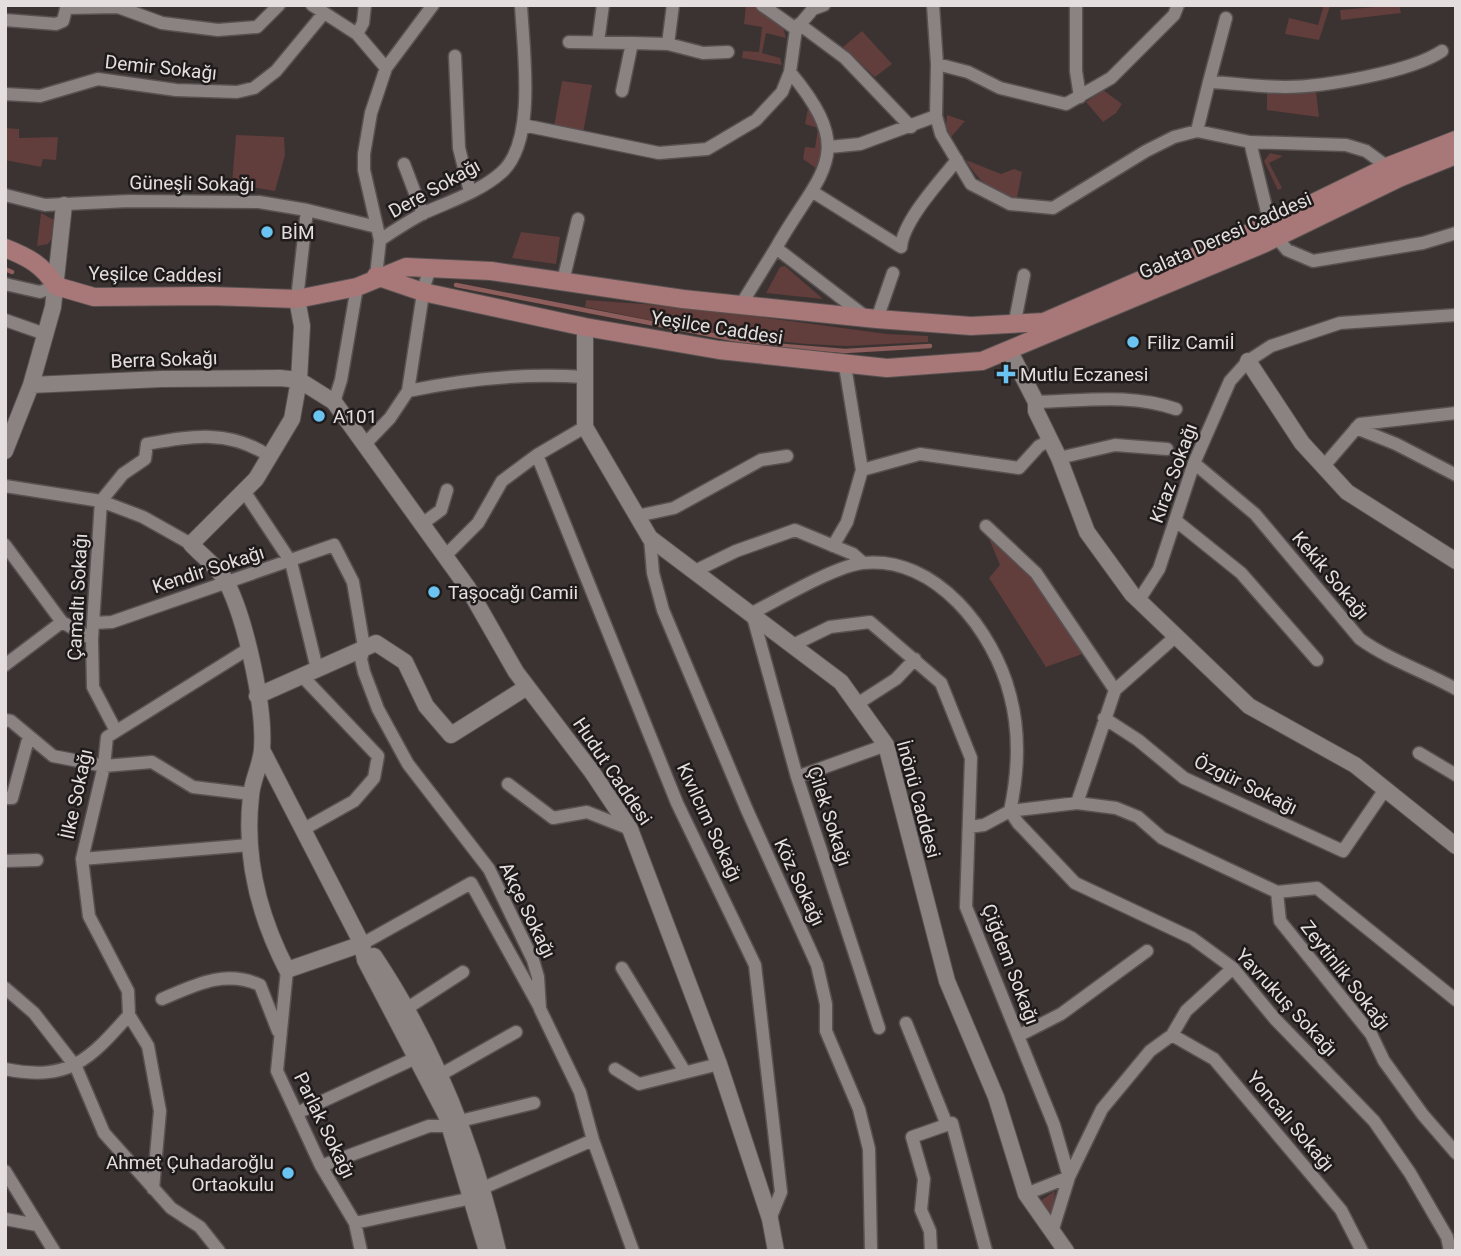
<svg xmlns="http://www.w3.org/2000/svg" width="1461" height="1256" font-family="Roboto,sans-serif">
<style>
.green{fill:#613d3b}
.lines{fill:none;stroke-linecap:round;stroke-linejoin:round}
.stream{stroke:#8d5e5b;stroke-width:4.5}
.minor-casing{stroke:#585151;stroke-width:15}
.tertiary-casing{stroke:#585151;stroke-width:18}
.secondary-casing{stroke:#585151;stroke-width:20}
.minor{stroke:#8b8282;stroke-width:12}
.tertiary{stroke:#8b8282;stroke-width:16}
.secondary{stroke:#a77877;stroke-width:18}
.poi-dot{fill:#6bc3f2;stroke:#1f1b1b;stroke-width:2.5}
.labels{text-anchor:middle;stroke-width:5;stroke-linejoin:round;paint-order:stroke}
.street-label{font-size:19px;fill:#e4dfde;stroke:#1f1b1b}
.poi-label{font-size:19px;fill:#e4dfde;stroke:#1f1b1b;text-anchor:start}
</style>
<rect width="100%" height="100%" fill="#3a3332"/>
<!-- green -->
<path class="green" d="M 746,5 L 756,5 L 782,23 L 786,38 L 766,33 L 762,53 L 780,58 L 782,65 L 742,58 L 743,51 L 759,52 L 762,27 L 744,24 Z
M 1324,5 L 1330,6 L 1319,40 L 1285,34 L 1289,18 L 1318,25 Z
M 1399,5 L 1401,13 L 1341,20 L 1340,10 Z
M 862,31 L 892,64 L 875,77 L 843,47 Z
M 562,81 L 592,85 L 583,133 L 554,127 Z
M 1103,90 L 1122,104 L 1116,113 L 1103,122 L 1086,102 Z
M 1316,92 L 1319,117 L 1267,110 L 1267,93 Z
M 809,103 L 826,147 L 820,171 L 803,159 L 805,147 L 815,148 L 818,128 L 805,124 Z
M 947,115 L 965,121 L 951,137 L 946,127 Z
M 5,128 L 19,129 L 19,138 L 58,137 L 56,160 L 43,159 L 41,167 L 5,160 Z
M 236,135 L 284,137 L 285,155 L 275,191 L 232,184 Z
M 1270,153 L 1283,156 L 1269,163 L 1282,188 L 1278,190 L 1264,161 Z
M 966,160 L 1001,174 L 1014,169 L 1022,172 L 1017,198 C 995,197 976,178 966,160 Z
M 41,213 L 54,220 L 56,233 L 48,244 L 37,246 Z
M 521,232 L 560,237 L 556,264 L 512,258 Z
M 785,266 L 823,299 L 766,293 L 780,267 Z
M 586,300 L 686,307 L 887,334 L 928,336 L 928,342 L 847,346 L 806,344 L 722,335 L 585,307 Z
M 992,535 L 1034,577 L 1085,653 L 1046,667 L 989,578 L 1000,565 L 988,536 Z
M 1055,1191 L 1053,1211 L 1048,1215 L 1039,1202 Z"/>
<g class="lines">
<!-- stream -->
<path class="stream" d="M 5,269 L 12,272
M 456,285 L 758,344 L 845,351 L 930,346"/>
<!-- minor casing -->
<g class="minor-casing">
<path id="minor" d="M 312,5 L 357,34 L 386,68 L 433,5
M 762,5 L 796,29
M 933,5 L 937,64 L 936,116 L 941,134 L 971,184 L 1010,204 L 1053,208 L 1146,151 L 1174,137 L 1197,131 L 1250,142 L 1346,145 L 1366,151 L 1392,170
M 1076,5 L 1076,71 L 1080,97
M 67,8 L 118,7 L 162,23 L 218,30 L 257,27 L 279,5
M 5,20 L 56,24 L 63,21 L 67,5
M 799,24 L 845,58 L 911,127
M 357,34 L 363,23 L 365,5
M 569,42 L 632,43
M 598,42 L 603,5
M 668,44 L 703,53 L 728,52
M 455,56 L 459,148 L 470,192
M 937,64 L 968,72 L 1000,88 L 1066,104 L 1111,78 L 1174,15 L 1178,5
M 1209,82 L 1226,18
M 622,91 L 632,43 L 668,44 L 673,5
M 5,94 L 40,96 L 98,79 L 176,90 L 237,92 L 254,88 L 276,71 L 324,13
M 523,125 L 659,153 L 707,149 L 756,120 L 782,92 L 790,72 L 796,29 L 813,9 L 824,5
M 1197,131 L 1209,82 C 1234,83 1260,87 1285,87 C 1323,87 1411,72 1442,51
M 1250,142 L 1270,224 L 1277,238 L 1287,250 L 1313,261 L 1423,243 L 1456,233
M 829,147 L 860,144 L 936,116
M 404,164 L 423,214
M 813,192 L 901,247 C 903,221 940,181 957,160
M 5,195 L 45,205 L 129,201 L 259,202 L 307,210 L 377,227
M 380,240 C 395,230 410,220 426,212 C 451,201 481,191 502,172 C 537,140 523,49 521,5
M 776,248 C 819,171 860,156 790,72
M 376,276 L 380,240 L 364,170 L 364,154 L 371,113 L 386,68
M 563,281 L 578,219
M 5,284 L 40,292 L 56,286
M 297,299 L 307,210
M 742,303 L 776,248 L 866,317
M 877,319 L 893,273
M 5,320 L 45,334
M 1014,326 L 1024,275
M 408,391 C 466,379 525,373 584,377
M 334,402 L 341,380 L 357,287
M 1036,402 C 1084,401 1130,393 1176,409
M 1356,428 L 1396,444 L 1456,475
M 364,445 L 390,418 L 408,391 L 424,287 L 430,268
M 537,455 L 677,803 L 755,965 L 781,1192 L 770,1219
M 1059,458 L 1115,445 L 1167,449
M 1194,463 L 1255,514 L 1360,639 C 1389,660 1424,671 1456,689
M 1323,467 L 1360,424 L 1456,413
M 862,470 L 920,454 L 1019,468 L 1039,446 L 1051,440
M 5,486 L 101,501 L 143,517 L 191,544
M 244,491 L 291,562 L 317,669
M 101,501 L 92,639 L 93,687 L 116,731
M 101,501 L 123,474 L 145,459 L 147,444 C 192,436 229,429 269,456
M 637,516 L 674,508 L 761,460 L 787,456
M 1175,520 L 1241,573 L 1317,660
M 422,524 L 441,510 L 447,490
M 986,526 L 1036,573 L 1115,690
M 650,538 L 653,573 L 663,610 L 747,810 L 817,965 L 826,1004 L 826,1031 L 859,1109 L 869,1149 L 871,1251
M 5,545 L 62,622 L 92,639
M 833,546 L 847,522 L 862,470 L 845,366
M 445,556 L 478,523 L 502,481 L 537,455 L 585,427
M 695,571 L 736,551 L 795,530 L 853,554 L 862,562
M 1139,600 L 1159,569 L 1194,463 L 1230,381 L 1248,361 L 1271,346 L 1340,323 L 1456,315
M 93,623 L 112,622 L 334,545 L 353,582 L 364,647 L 361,659 L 364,672 L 378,709 L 408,764 L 489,869 L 533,960 L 538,977 L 540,1009 L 580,1092 L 593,1140 L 633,1251
M 795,644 L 830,627 L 870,622 L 941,683 L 971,758 L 966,907 L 1054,1125 L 1069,1177 L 1026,1194
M 5,665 L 62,622
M 302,676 L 378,756 L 374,778 L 354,801 L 304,829
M 857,704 L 896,679 L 915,659
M 1104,718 L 1138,740 L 1184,778 L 1343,851 L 1386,788
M 5,720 L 11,721 L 53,756 L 104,766 L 152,762 L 193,787 L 251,794
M 1419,753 L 1456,775
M 797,777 L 886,745
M 508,784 L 553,818 L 587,812 L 630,829
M 5,798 L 12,798 L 29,736
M 1077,803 L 1115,690 L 1175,637
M 82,859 L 249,845
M 5,861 L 37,860
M 1277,892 L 1162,838 L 1138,817 L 1116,808 L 1077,803 L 1010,811 L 1018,823 L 1075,883 L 1192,938 L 1233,968 L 1275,1019 L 1374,1121 L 1410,1173 L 1447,1237 L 1450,1251
M 362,944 L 471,883 L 539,1006
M 622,968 L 685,1072
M 287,970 L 277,1071 L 321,1166 L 355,1223 L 361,1251
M 5,988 L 34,1013 L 76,1067 L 104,1133 L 171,1208 L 200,1227 L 219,1251
M 162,999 C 195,985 225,969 260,985 L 278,1031
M 1456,1000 L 1317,888 L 1277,892 L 1280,921 L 1371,1034 L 1384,1061 L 1423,1115 L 1456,1153
M 406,1009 L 463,972
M 906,1023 L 947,1125
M 879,1028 L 797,777 L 752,613 C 780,599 835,566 863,563 C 936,555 994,632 1010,695 C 1020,732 1018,774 1010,811 L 984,825 L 969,827
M 1172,1035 L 1214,1059 L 1341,1210 L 1362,1251
M 1018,1036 L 1061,1014 L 1147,951
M 5,1069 C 69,1082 89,1060 129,1015
M 615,1069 L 639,1084 L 719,1064
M 440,1075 L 516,1032
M 297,1113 L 418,1057
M 460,1121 L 534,1103
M 321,1166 L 429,1126 L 450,1126
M 5,1171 L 54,1251
M 483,1188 L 593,1140
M 153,1189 L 160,1111 L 148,1046 L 129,1015 L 128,991 L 89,916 L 82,859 L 104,766 L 107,737 L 248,649
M 5,1219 L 37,1225
M 355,1223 L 472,1198
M 1052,1232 L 1069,1177 L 1102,1109 L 1150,1051 L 1172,1035 L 1186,1011 L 1233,968
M 931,1251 L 930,1231 L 921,1210 L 924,1179 L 912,1137 L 952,1123 L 986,1251"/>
</g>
<!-- tertiary casing -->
<g class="tertiary-casing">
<path id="tertiary" d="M 297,299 L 302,326 L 299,380 L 292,419 L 256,479 L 191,544 C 202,556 220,569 227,583 C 246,621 265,707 262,749 C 261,765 252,780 251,796 C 244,857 259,916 287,970 L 362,944
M 585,327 L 585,427 L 650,538 L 841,682 L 886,745 L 947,981 L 996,1097 L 1026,1194 L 1066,1251
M 1009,350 L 1036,402 L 1036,411 L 1059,458 L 1087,532 L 1132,594 L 1249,706 L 1355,765 L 1456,846
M 1248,361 L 1302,443 L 1347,492 L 1456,561
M 31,385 L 161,379 L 280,378 L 299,380 L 334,402 L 468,588 L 516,672 L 592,772 L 630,829 L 719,1064 L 770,1219 L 776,1251
M 5,451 L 31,385 L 53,307 L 64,205
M 257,696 L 376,643 L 405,662 L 426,706 L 451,735 L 527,687
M 262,750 L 362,944 L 365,960 L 446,1115 L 487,1251
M 374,956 C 434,1046 474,1146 498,1251"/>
</g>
<!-- secondary casing -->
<g class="secondary-casing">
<path id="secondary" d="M 5,248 C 28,257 43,265 56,286 L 94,297 L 209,296 L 297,299 L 357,287 L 406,267 L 491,271 L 683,299 L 877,319 L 971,326 L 1044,322 L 1270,224 L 1389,166 L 1456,140
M 376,276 L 423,292 L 585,327 L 719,350 L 887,368 L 982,361 L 1263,244 L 1399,178 L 1456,155"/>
</g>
<!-- minor -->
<use href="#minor" class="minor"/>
<!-- tertiary -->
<use href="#tertiary" class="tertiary"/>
<!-- secondary -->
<use href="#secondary" class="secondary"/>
</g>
<!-- markers -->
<g class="poi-dot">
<circle cx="267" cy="232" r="7"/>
<circle cx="1133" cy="342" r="7"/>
<path d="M1002.5 363.5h7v7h7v7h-7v7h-7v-7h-7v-7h7z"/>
<circle cx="319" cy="416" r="7"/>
<circle cx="434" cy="592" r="7"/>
<circle cx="288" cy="1173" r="7"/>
</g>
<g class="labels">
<!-- street labels -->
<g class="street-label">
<text transform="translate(161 67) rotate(6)" y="7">Demir Sokağı</text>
<text transform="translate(192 183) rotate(1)" y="7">Güneşli Sokağı</text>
<text transform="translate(434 188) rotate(-29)" y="7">Dere Sokağı</text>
<text transform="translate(1225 235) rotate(-24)" y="7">Galata Deresi Caddesi</text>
<text transform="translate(155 274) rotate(1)" y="7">Yeşilce Caddesi</text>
<text transform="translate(717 327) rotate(9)" y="7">Yeşilce Caddesi</text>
<text transform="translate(164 359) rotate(-2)" y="7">Berra Sokağı</text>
<text transform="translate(1173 473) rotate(-70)" y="7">Kiraz Sokağı</text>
<text transform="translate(208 569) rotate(-18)" y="7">Kendir Sokağı</text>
<text transform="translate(1331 575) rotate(50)" y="7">Kekik Sokağı</text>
<text transform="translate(77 597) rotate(-87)" y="7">Çamaltı Sokağı</text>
<text transform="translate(613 771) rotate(56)" y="7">Hudut Caddesi</text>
<text transform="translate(1246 784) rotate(26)" y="7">Özgür Sokağı</text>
<text transform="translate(76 794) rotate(-78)" y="7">İlke Sokağı</text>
<text transform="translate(919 799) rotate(75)" y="7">İnönü Caddesi</text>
<text transform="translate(830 816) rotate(72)" y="7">Çilek Sokağı</text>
<text transform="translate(710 822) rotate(65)" y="7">Kıvılcım Sokağı</text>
<text transform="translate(800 882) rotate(65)" y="7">Köz Sokağı</text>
<text transform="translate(528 910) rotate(64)" y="7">Akçe Sokağı</text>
<text transform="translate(1011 964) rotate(69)" y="7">Çiğdem Sokağı</text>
<text transform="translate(1346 975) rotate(52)" y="7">Zeytinlik Sokağı</text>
<text transform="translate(1287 1002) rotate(47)" y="7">Yavrukuş Sokağı</text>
<text transform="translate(1291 1121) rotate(50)" y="7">Yoncalı Sokağı</text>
<text transform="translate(325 1125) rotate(64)" y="7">Parlak Sokağı</text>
</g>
<!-- poi labels -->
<g class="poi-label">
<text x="281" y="239">BİM</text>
<text x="1147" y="349">Filiz Camiİ</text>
<text x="1020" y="381">Mutlu Eczanesi</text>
<text x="333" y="423">A101</text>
<text x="448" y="599">Taşocağı Camii</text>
<text x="274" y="1169" text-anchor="end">Ahmet Çuhadaroğlu<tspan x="274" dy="22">Ortaokulu</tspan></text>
</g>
</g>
<!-- border -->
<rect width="1461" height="1256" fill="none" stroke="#e4dfde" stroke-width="14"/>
</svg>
